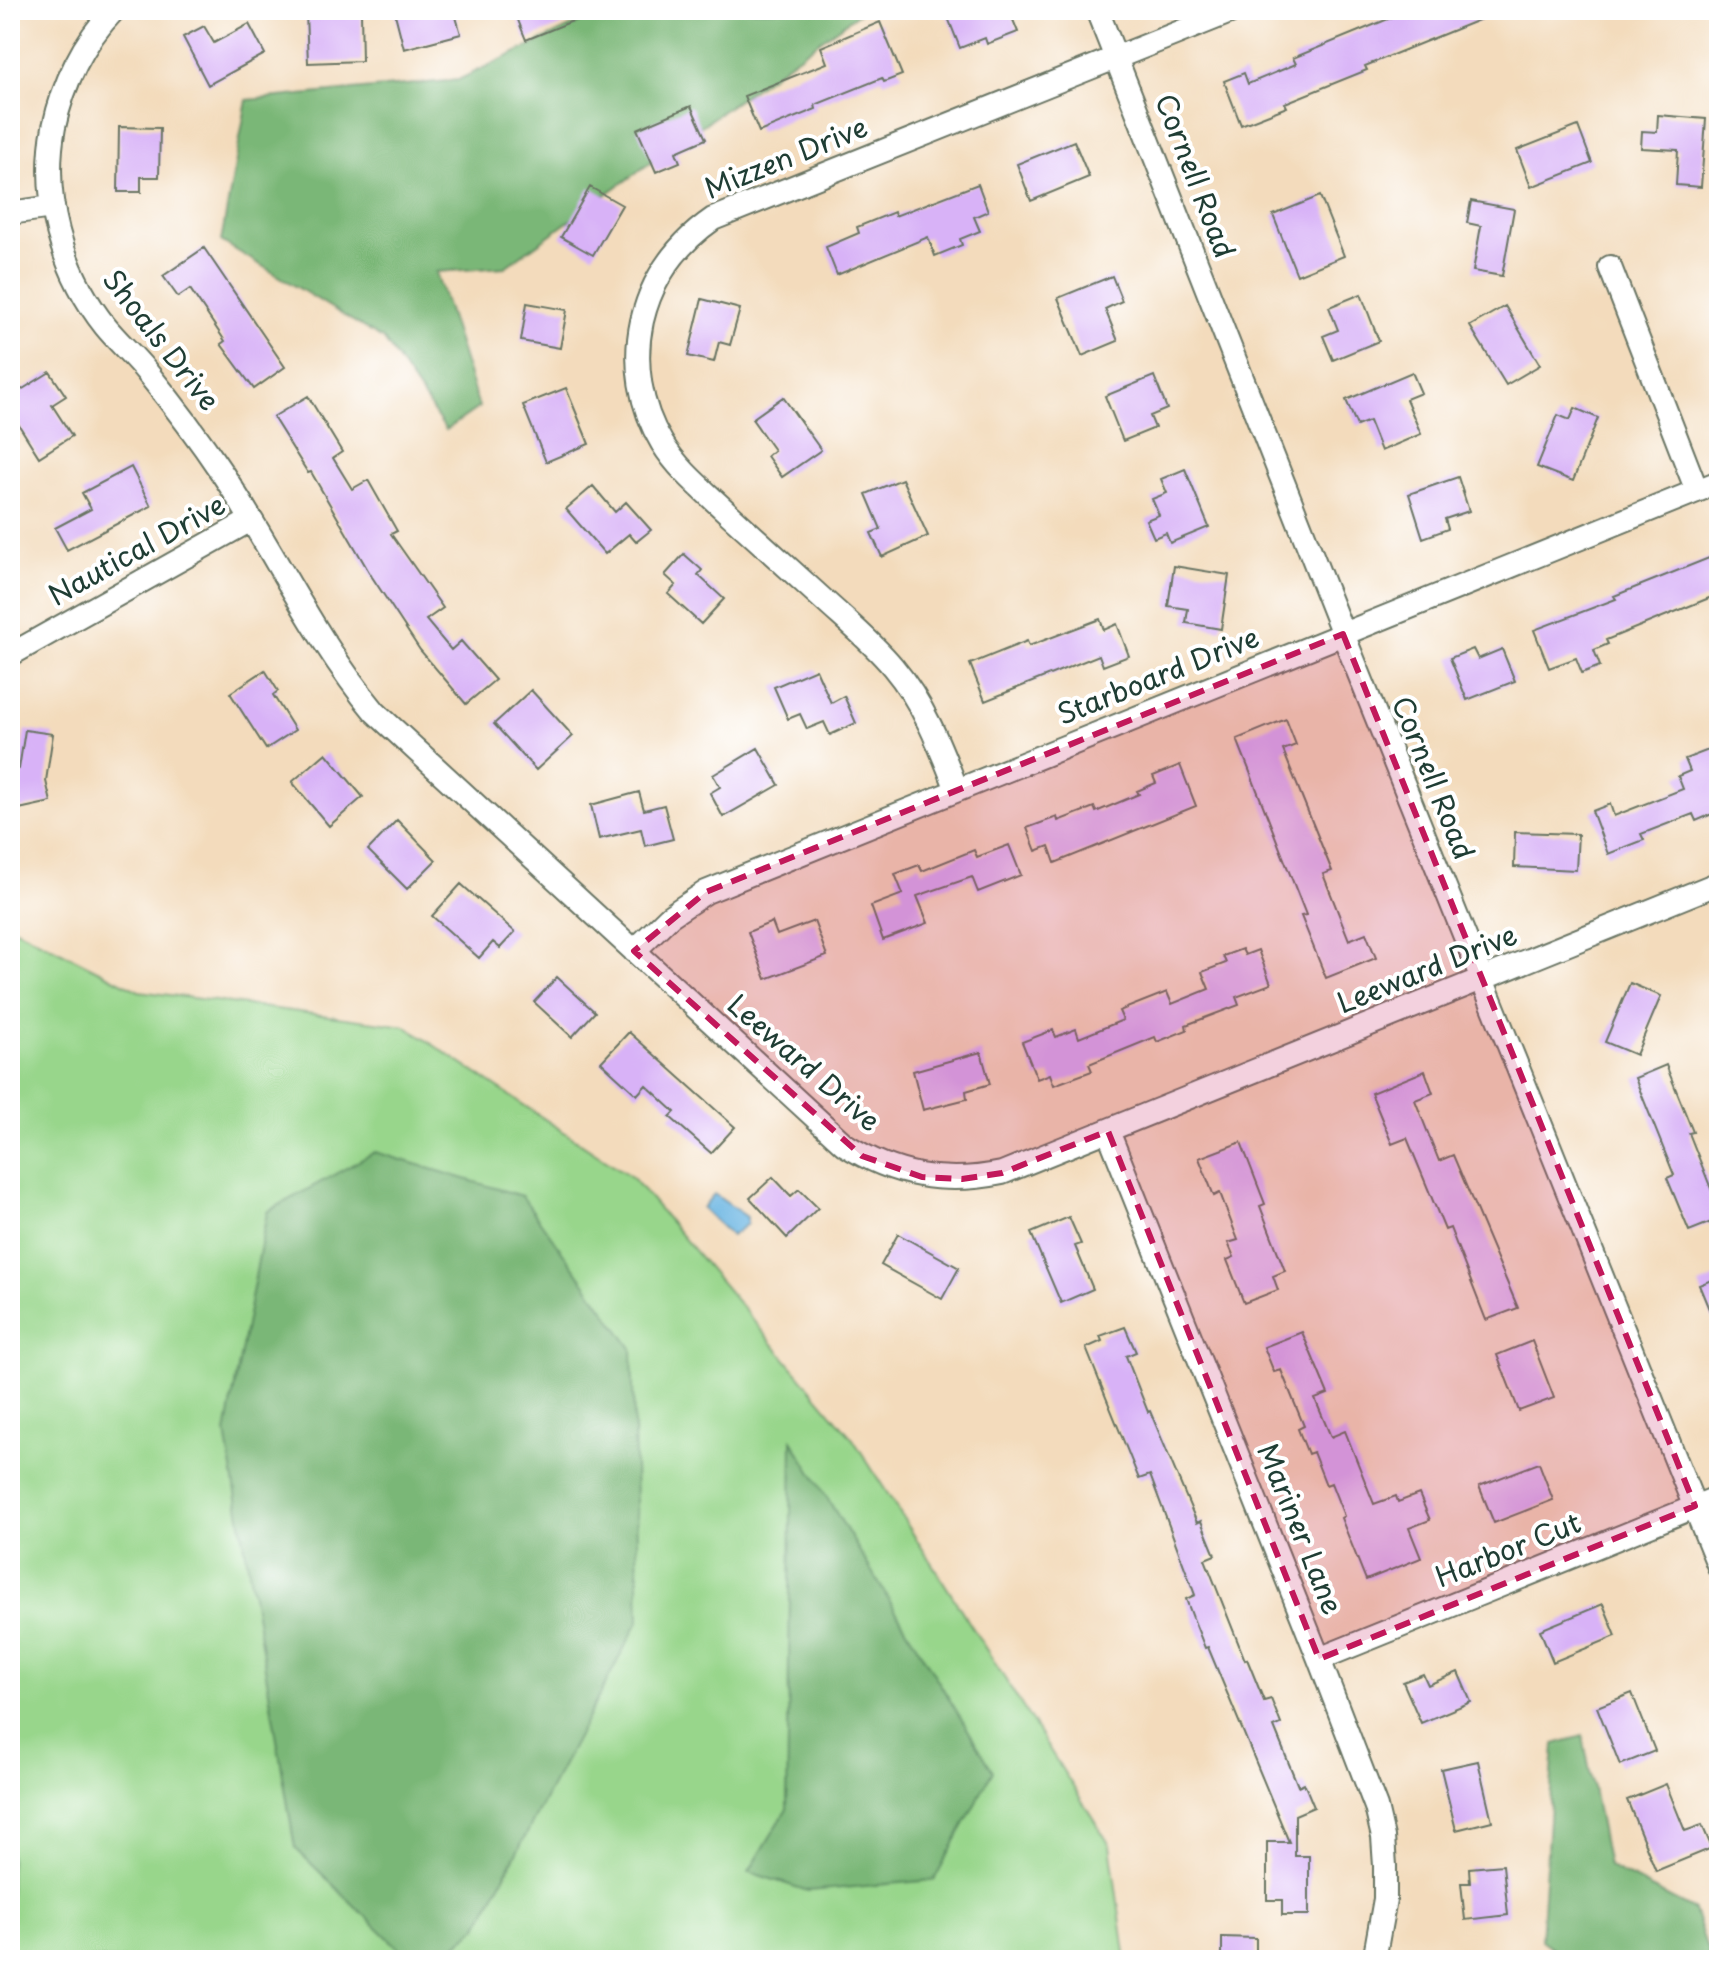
<svg xmlns="http://www.w3.org/2000/svg" width="1729" height="1970" font-family="'Playpen Sans',sans-serif">
<style>
.green{fill:#98d68b;stroke:#5c8a60;stroke-width:2}
.forest{fill:#7ab777;stroke:#4c7a56;stroke-width:2}
.water{fill:#6ab5e2;stroke:#44798b;stroke-width:2}
.building{fill:#d8b2f7}
.lines{fill:none;stroke-linecap:round;stroke-linejoin:round}
.minor-casing{stroke:#697464;stroke-width:26}
.minor{stroke:#fff;stroke-width:22}
.marked{fill:#c2185b;fill-opacity:0.2;stroke:#c2185b;stroke-width:6;stroke-dasharray:16 10;stroke-linejoin:round}
.labels{text-anchor:middle;stroke-width:8;stroke-linejoin:round;paint-order:stroke}
.street-label{font-size:28px;fill:#1f3d34;stroke:#fff}
</style>
<rect width="100%" height="100%" fill="#fff"/>
<filter id="ink" filterUnits="userSpaceOnUse"><feTurbulence type="fractalNoise" baseFrequency=".0125" numOctaves="2"/><feDisplacementMap in="SourceGraphic" scale="16" xChannelSelector="R" yChannelSelector="G"/><feConvolveMatrix kernelMatrix="1 2 1 2 8 2 1 2 1" color-interpolation-filters="sRGB"/></filter>
<filter id="wash" filterUnits="userSpaceOnUse"><feTurbulence type="fractalNoise" baseFrequency=".006" numOctaves="4" result="noise"/><feDisplacementMap in="SourceGraphic" scale="32" xChannelSelector="R" yChannelSelector="G"/><feGaussianBlur stdDeviation="1.8" result="paint"/><feColorMatrix in="noise" values="0 0 0 0 0 0 0 0 0 0 0 0 0 0 0 0 0 1.4 0 .05"/><feComposite in="paint" operator="in"/></filter>
<g filter="url(#wash)">
<rect width="100%" height="100%" fill="#f3dbbc"/>
<!-- green -->
<path class="green" d="M 10,926 L 139,991 L 405,1026 L 633,1178 L 853,1439 L 1110,1845 L 1126,1960 L 10,1960 Z"/>
<!-- forest -->
<path class="forest" d="M 606,10 L 863,10 L 505,267 L 436,272 L 479,407 L 446,430 L 384,340 L 221,241 L 247,100 L 458,80 Z
M 375,1152 L 522,1196 L 632,1348 L 639,1620 L 478,1926 L 440,1960 L 411,1960 L 295,1848 L 226,1433 L 267,1212 Z
M 792,1440 L 993,1771 L 934,1880 L 808,1891 L 749,1872 L 787,1809 Z
M 1583,1736 L 1608,1866 L 1694,1910 L 1711,1960 L 1569,1960 L 1541,1940 L 1554,1744 Z"/>
<!-- water -->
<path class="water" d="M 714,1194 L 747,1217 L 747,1224 L 731,1236 L 702,1208 Z"/>
<g id="blocks">
<!-- building -->
<path class="building" d="M 394,10 L 454,10 L 461,34 L 404,49 Z
M 514,10 L 597,10 L 597,11 L 526,40 Z
M 945,10 L 1009,10 L 1018,32 L 987,44 L 985,38 L 960,48 Z
M 1410,10 L 1501,11 L 1365,66 L 1367,70 L 1285,103 L 1287,107 L 1241,125 L 1224,81 L 1244,73 L 1248,84 L 1296,64 L 1293,58 Z
M 361,11 L 362,61 L 308,63 L 306,13 Z
M 880,22 L 902,75 L 884,82 L 882,78 L 815,105 L 816,109 L 759,132 L 744,96 L 827,63 L 821,47 Z
M 249,24 L 265,54 L 208,85 L 183,37 L 204,26 L 214,43 Z
M 691,106 L 706,139 L 676,152 L 680,162 L 656,172 L 637,129 Z
M 1658,115 L 1706,119 L 1701,187 L 1676,185 L 1678,150 L 1641,148 L 1642,131 L 1657,132 Z
M 1578,126 L 1592,163 L 1531,187 L 1517,150 Z
M 119,127 L 160,128 L 159,177 L 141,177 L 141,192 L 118,192 Z
M 1074,141 L 1089,177 L 1031,201 L 1017,164 Z
M 978,184 L 988,211 L 974,217 L 980,231 L 960,239 L 962,245 L 935,256 L 928,237 L 837,275 L 826,247 L 859,233 L 857,227 L 894,212 L 895,216 Z
M 590,187 L 622,205 L 593,255 L 561,237 Z
M 1320,196 L 1344,256 L 1297,275 L 1273,215 Z
M 1471,201 L 1514,209 L 1502,276 L 1473,271 L 1481,226 L 1467,223 Z
M 204,248 L 285,367 L 254,389 L 221,344 L 225,341 L 190,289 L 178,297 L 163,276 Z
M 1112,276 L 1122,301 L 1105,309 L 1118,341 L 1082,356 L 1058,298 Z
M 1361,294 L 1379,341 L 1333,360 L 1323,336 L 1338,330 L 1329,307 Z
M 702,299 L 740,309 L 730,345 L 719,342 L 714,362 L 688,356 Z
M 527,303 L 567,310 L 560,348 L 521,341 Z
M 1505,306 L 1540,365 L 1506,385 L 1470,326 Z
M 50,372 L 66,396 L 52,405 L 72,436 L 39,457 L 10,411 L 10,397 Z
M 1412,372 L 1421,393 L 1406,399 L 1421,434 L 1381,451 L 1369,421 L 1357,426 L 1346,400 Z
M 1154,376 L 1167,409 L 1150,416 L 1155,428 L 1123,441 L 1105,396 Z
M 566,388 L 589,444 L 546,462 L 523,405 Z
M 308,396 L 342,452 L 333,458 L 352,489 L 368,480 L 397,531 L 391,534 L 443,608 L 426,620 L 451,650 L 461,641 L 495,680 L 466,704 L 420,650 L 372,577 L 311,472 L 308,473 L 273,417 Z
M 783,397 L 821,450 L 782,477 L 767,456 L 774,450 L 752,419 Z
M 1575,408 L 1598,418 L 1573,481 L 1537,467 L 1558,415 L 1570,420 Z
M 131,467 L 151,506 L 67,550 L 55,528 L 91,509 L 82,493 Z
M 1185,469 L 1209,527 L 1170,543 L 1166,533 L 1154,538 L 1146,520 L 1159,515 L 1152,499 L 1167,493 L 1161,479 Z
M 1458,477 L 1469,511 L 1445,519 L 1448,529 L 1423,538 L 1409,494 Z
M 902,479 L 928,536 L 882,557 L 871,533 L 881,529 L 866,494 Z
M 593,486 L 615,512 L 626,502 L 651,530 L 636,542 L 629,534 L 605,554 L 566,509 Z
M 684,554 L 702,570 L 698,575 L 724,599 L 701,624 L 668,594 L 676,585 L 665,575 Z
M 1719,554 L 1719,594 L 1606,640 L 1608,644 L 1594,650 L 1600,666 L 1582,673 L 1576,658 L 1549,668 L 1534,630 L 1616,599 L 1614,596 Z
M 1174,566 L 1229,575 L 1221,629 L 1186,623 L 1188,609 L 1168,606 Z
M 1100,619 L 1104,630 L 1117,624 L 1129,656 L 1103,666 L 1099,655 L 985,701 L 970,664 L 1027,641 L 1029,646 Z
M 1473,649 L 1478,659 L 1502,649 L 1515,681 L 1467,700 L 1450,658 Z
M 816,669 L 831,703 L 844,696 L 856,723 L 830,735 L 824,722 L 807,729 L 800,714 L 788,719 L 774,687 Z
M 265,670 L 278,691 L 273,695 L 295,730 L 266,749 L 230,693 Z
M 531,690 L 573,736 L 536,770 L 494,724 Z
M 1286,719 L 1296,745 L 1283,750 L 1332,871 L 1323,874 L 1349,940 L 1366,933 L 1376,958 L 1326,978 L 1301,916 L 1306,915 L 1237,739 Z
M 25,730 L 53,734 L 46,781 L 51,802 L 10,811 L 10,771 L 19,769 Z
M 1719,746 L 1719,811 L 1696,821 L 1693,814 L 1641,834 L 1644,840 L 1608,854 L 1592,811 L 1610,804 L 1614,816 L 1683,789 L 1678,776 L 1690,771 L 1685,759 Z
M 758,748 L 779,785 L 723,817 L 710,793 L 720,787 L 713,775 Z
M 326,753 L 363,797 L 329,826 L 292,782 Z
M 1180,765 L 1196,806 L 1055,863 L 1049,846 L 1036,851 L 1027,828 L 1057,817 L 1058,821 L 1094,807 L 1096,812 L 1139,794 L 1137,791 L 1156,783 L 1153,776 Z
M 639,792 L 644,810 L 664,805 L 673,839 L 645,846 L 641,829 L 599,839 L 591,805 Z
M 397,820 L 436,860 L 407,889 L 368,850 Z
M 1515,832 L 1578,834 L 1576,870 L 1514,867 Z
M 1009,845 L 1021,875 L 978,892 L 972,877 L 917,896 L 928,923 L 883,940 L 871,906 L 903,894 L 895,874 L 919,865 L 922,871 L 974,850 L 977,857 Z
M 461,884 L 515,932 L 500,948 L 493,942 L 479,958 L 432,916 Z
M 814,921 L 827,956 L 766,979 L 748,932 L 772,922 L 777,935 Z
M 1242,949 L 1245,955 L 1258,950 L 1271,984 L 1236,997 L 1239,1005 L 1186,1025 L 1187,1030 L 1157,1042 L 1155,1037 L 1089,1064 L 1092,1071 L 1054,1085 L 1050,1074 L 1037,1079 L 1022,1042 L 1053,1030 L 1056,1037 L 1076,1029 L 1079,1038 L 1123,1020 L 1119,1011 L 1167,992 L 1172,1004 L 1209,989 L 1202,972 L 1226,963 L 1223,956 Z
M 557,977 L 595,1012 L 572,1037 L 534,1002 Z
M 1630,983 L 1661,996 L 1636,1055 L 1605,1042 Z
M 629,1032 L 735,1127 L 711,1153 L 670,1117 L 675,1112 L 646,1085 L 637,1095 L 601,1062 Z
M 981,1052 L 990,1084 L 966,1091 L 967,1099 L 923,1110 L 913,1071 Z
M 1666,1065 L 1693,1132 L 1689,1133 L 1719,1209 L 1719,1219 L 1689,1231 L 1667,1178 L 1674,1175 L 1635,1078 Z
M 1425,1071 L 1433,1093 L 1415,1100 L 1439,1161 L 1453,1155 L 1518,1308 L 1486,1320 L 1450,1228 L 1445,1230 L 1407,1138 L 1392,1144 L 1371,1093 Z
M 1241,1142 L 1265,1204 L 1260,1206 L 1285,1271 L 1273,1276 L 1278,1290 L 1244,1303 L 1227,1260 L 1234,1257 L 1228,1243 L 1238,1240 L 1220,1193 L 1214,1196 L 1199,1158 Z
M 773,1177 L 791,1196 L 799,1189 L 818,1208 L 787,1238 L 750,1198 Z
M 1069,1217 L 1081,1244 L 1075,1246 L 1093,1289 L 1061,1303 L 1031,1233 Z
M 898,1234 L 959,1268 L 942,1299 L 881,1265 Z
M 1719,1277 L 1719,1331 L 1718,1331 L 1699,1285 Z
M 1125,1327 L 1136,1352 L 1126,1356 L 1148,1412 L 1150,1411 L 1197,1523 L 1201,1521 L 1215,1555 L 1205,1559 L 1245,1660 L 1247,1659 L 1264,1701 L 1271,1699 L 1281,1724 L 1274,1727 L 1298,1786 L 1304,1783 L 1314,1807 L 1295,1815 L 1295,1856 L 1309,1856 L 1309,1915 L 1282,1915 L 1282,1900 L 1267,1900 L 1267,1842 L 1289,1842 L 1208,1647 L 1205,1648 L 1193,1618 L 1186,1599 L 1195,1595 L 1150,1475 L 1139,1479 L 1086,1348 L 1102,1341 L 1100,1336 Z
M 1302,1332 L 1328,1394 L 1315,1399 L 1331,1437 L 1345,1431 L 1374,1504 L 1396,1496 L 1398,1502 L 1419,1494 L 1430,1520 L 1409,1528 L 1421,1558 L 1366,1580 L 1341,1518 L 1344,1516 L 1331,1483 L 1326,1485 L 1313,1452 L 1308,1454 L 1298,1429 L 1304,1426 L 1281,1370 L 1274,1372 L 1264,1347 Z
M 1532,1341 L 1554,1398 L 1519,1411 L 1497,1355 Z
M 1539,1463 L 1553,1500 L 1494,1523 L 1479,1486 Z
M 1603,1604 L 1616,1636 L 1553,1662 L 1540,1630 Z
M 1458,1672 L 1471,1702 L 1421,1723 L 1403,1682 L 1423,1674 L 1428,1685 Z
M 1632,1693 L 1655,1751 L 1620,1765 L 1597,1707 Z
M 1478,1761 L 1492,1821 L 1456,1830 L 1441,1769 Z
M 1666,1784 L 1685,1831 L 1702,1825 L 1712,1848 L 1656,1871 L 1627,1800 Z
M 1503,1865 L 1508,1915 L 1465,1920 L 1461,1883 L 1470,1883 L 1469,1868 Z
M 1222,1937 L 1256,1938 L 1256,1960 L 1222,1960 Z"/>
</g>
</g>
<g filter="url(#ink)">
<use href="#blocks" fill-opacity="0" stroke="#697464" stroke-width="2"/>
<g class="lines">
<!-- minor casing -->
<g class="minor-casing">
<path id="minor" d="M 114,10 C 83,42 63,84 54,127 C 41,197 61,270 105,326 C 118,342 133,355 146,371 C 173,404 198,437 222,473 C 274,551 315,640 375,712 L 844,1144 C 894,1176 944,1185 1002,1173 L 1719,883
M 1097,10 L 1343,634 L 1719,1567
M 10,213 L 52,207
M 1610,267 L 1697,491
M 10,655 L 251,520
M 957,790 C 940,746 924,704 893,667 C 874,644 850,624 828,604 C 795,574 762,544 729,514 C 706,492 679,471 662,443 C 640,407 633,362 642,321 C 652,278 677,244 713,219 L 1235,10
M 634,951 L 670,916 L 706,892 L 1719,482
M 1108,1131 L 1319,1659 L 1376,1807 L 1383,1837 L 1385,1866 L 1385,1899 L 1374,1960
M 1319,1659 L 1719,1497"/>
</g>
<!-- minor -->
<use href="#minor" class="minor"/>
</g>
</g>
<!-- marked area -->
<path class="marked" d="M 1343,634 L 1695,1506 L 1319,1659 L 1108,1131 L 1002,1173 L 962,1179 L 922,1177 L 862,1156 L 634,951 L 706,892 Z"/>
<g class="labels">
<!-- street labels -->
<g class="street-label">
<text transform="translate(786 158) rotate(-22)" y="10">Mizzen Drive</text>
<text transform="translate(1195 176) rotate(69)" y="10">Cornell Road</text>
<text transform="translate(161 340) rotate(52)" y="10">Shoals Drive</text>
<text transform="translate(137 550) rotate(-29)" y="10">Nautical Drive</text>
<text transform="translate(1158 676) rotate(-22)" y="10">Starboard Drive</text>
<text transform="translate(1433 778) rotate(68)" y="10">Cornell Road</text>
<text transform="translate(1427 969) rotate(-22)" y="10">Leeward Drive</text>
<text transform="translate(804 1063) rotate(41)" y="10">Leeward Drive</text>
<text transform="translate(1300 1529) rotate(68)" y="10">Mariner Lane</text>
<text transform="translate(1508 1550) rotate(-22)" y="10">Harbor Cut</text>
</g>
</g>
<!-- margin -->
<rect width="1729" height="1970" fill="none" stroke="#fff" stroke-width="40"/>
</svg>
